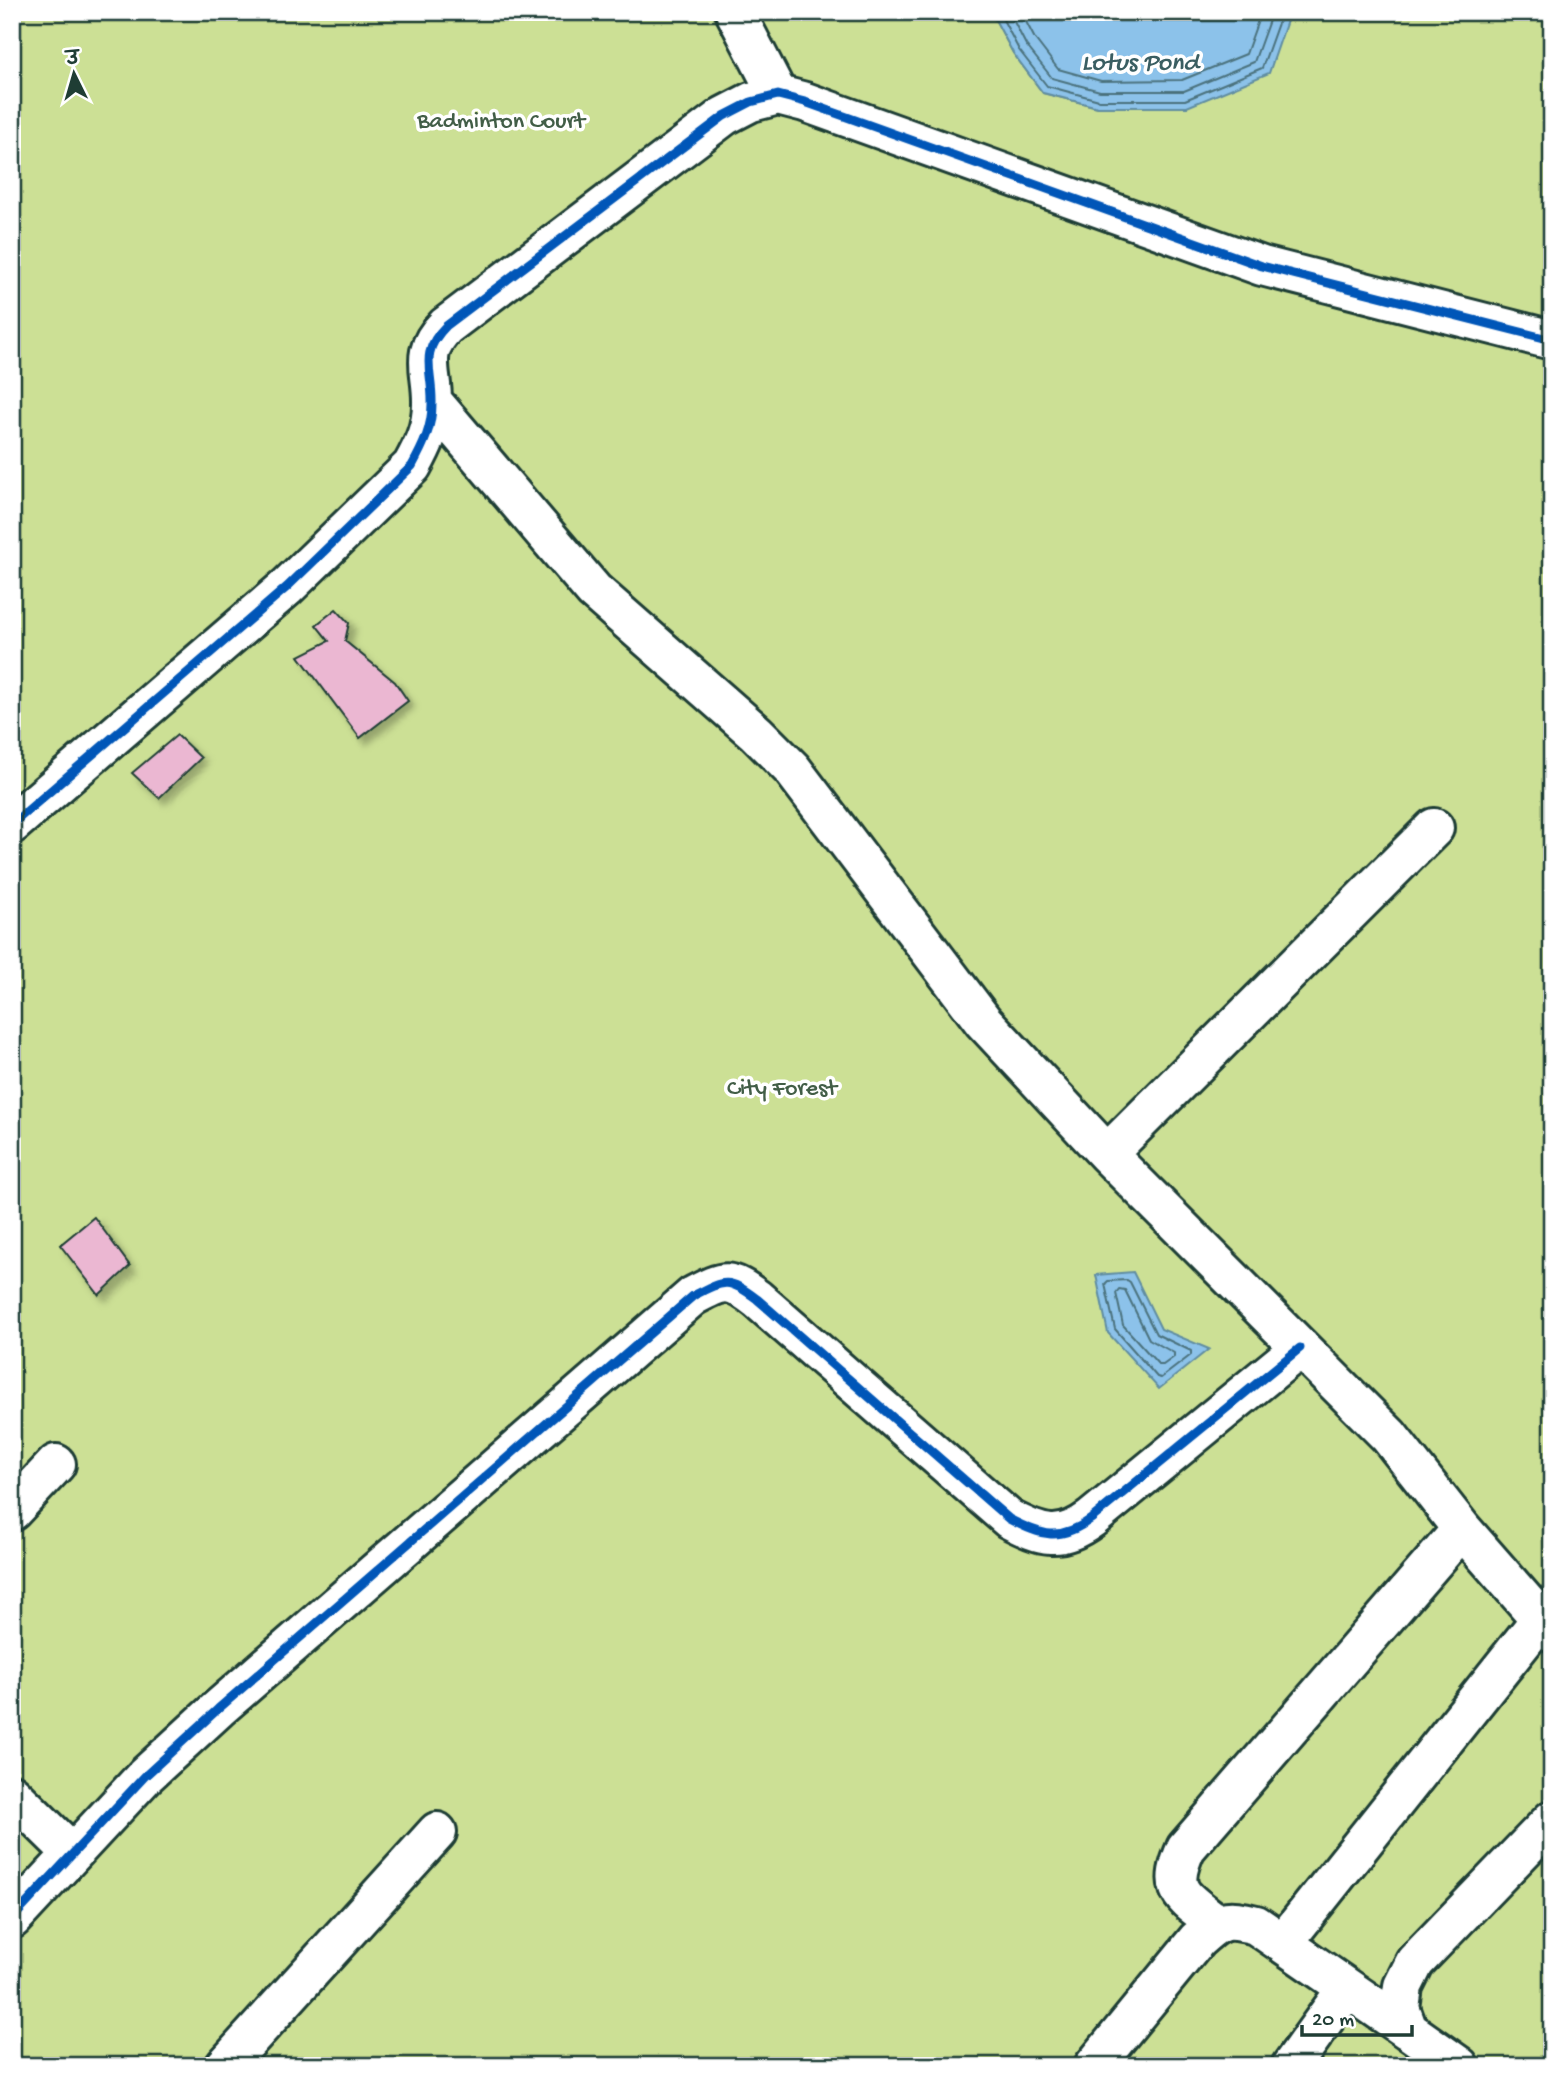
<svg xmlns="http://www.w3.org/2000/svg" width="1564" height="2078" font-family="'Gochi Hand','Playpen Sans Deva',sans-serif">
<style>
.green{fill:#cce095;stroke:#768e64;stroke-width:2}
.water{fill:#8cc2ea;stroke:#608da1;stroke-width:2}
.lines{fill:none;stroke-linecap:round;stroke-linejoin:round}
.shore{stroke:#4b727d;stroke-width:2}
.building{fill:#ebb7d2;stroke:#1f3d34;stroke-width:2;filter:url(#shadow)}
.minor-casing{stroke:#1f3d34;stroke-width:44}
.minor{stroke:#fff;stroke-width:38}
.cycleway-casing{stroke:#fff;stroke-width:13}
.cycleway{stroke:#0057b8;stroke-width:9}
.labels{text-anchor:middle;stroke-width:7;stroke-linejoin:round;paint-order:stroke}
.park-label{font-size:24px;fill:#425e47;stroke:#fff}
.water-label{font-size:26px;font-style:italic;fill:#3a5e62;stroke:#fff}
</style>
<defs>
<filter id="shadow"><feDropShadow dx="6" dy="6" stdDeviation="3.5" flood-color="#0004"/></filter>
</defs>
<rect width="100%" height="100%" fill="#fff"/>
<filter id="ink" filterUnits="userSpaceOnUse"><feTurbulence type="fractalNoise" baseFrequency=".0143" numOctaves="2"/><feDisplacementMap in="SourceGraphic" scale="14" xChannelSelector="R" yChannelSelector="G"/><feConvolveMatrix kernelMatrix="1 2 1 2 8 2 1 2 1" color-interpolation-filters="sRGB"/></filter>
<g filter="url(#ink)">
<!-- green -->
<path class="green" d="M 12,12 L 991,12 L 1013,53 L 1043,93 L 1098,107 L 1187,107 L 1290,12 L 1552,12 L 1552,2066 L 12,2066 Z"/>
<!-- water -->
<path class="water" d="M 991,12 L 1290,12 L 1269,73 L 1187,107 L 1098,107 L 1043,93 L 1013,53 Z
M 1133,1272 L 1161,1329 L 1209,1349 L 1159,1389 L 1108,1333 L 1096,1275 Z"/>
<g class="lines">
<!-- shore -->
<path class="shore" d="M 999,12 L 1019,50 L 1047,86 L 1099,100 L 1185,100 L 1262,68 L 1282,12
M 1009,12 L 1026,45 L 1052,78 L 1100,91 L 1184,91 L 1254,62 L 1272,12
M 1021,12 L 1035,39 L 1058,69 L 1101,81 L 1182,80 L 1246,54 L 1261,12
M 1127,1280 L 1130,1282 L 1156,1334 L 1191,1351 L 1191,1355 L 1161,1378 L 1157,1377 L 1115,1329 L 1105,1284 L 1108,1281 Z
M 1119,1289 L 1125,1290 L 1149,1339 L 1174,1353 L 1174,1357 L 1163,1365 L 1159,1365 L 1123,1325 L 1116,1293 Z"/>
</g>
<!-- building -->
<path class="building" d="M 336,609 L 349,623 L 345,641 L 395,682 L 408,701 L 360,738 L 299,656 L 329,641 L 316,625 Z
M 177,735 L 201,758 L 159,798 L 132,773 Z
M 94,1217 L 130,1266 L 99,1295 L 60,1245 Z"/>
<g class="lines">
<!-- minor casing -->
<g class="minor-casing">
<path id="minor" d="M 735,12 L 778,95
M 433,402 L 594,591 L 756,733 L 792,769 L 983,1021 L 1107,1154 L 1389,1436 L 1462,1529 L 1552,1632
M 12,824 L 287,587 L 412,466 C 423,446 432,428 432,404 C 433,370 418,354 446,326 L 724,116 L 751,102 L 778,95 L 805,102 L 1262,266 L 1552,340
M 1107,1154 L 1434,828
M 12,1511 L 56,1464
M 12,1794 L 72,1853
M 12,1919 L 145,1776 L 218,1709 L 693,1296 C 724,1280 728,1277 757,1299 L 1009,1519 C 1042,1536 1060,1542 1091,1519 L 1300,1348
M 1216,1923 C 1183,1896 1166,1893 1186,1848 L 1462,1529
M 1283,1943 L 1540,1620
M 225,2066 L 437,1832
M 1094,2066 L 1197,1940 C 1220,1919 1225,1917 1256,1925 L 1408,2030
M 1291,2066 L 1347,1988
M 1459,2066 L 1408,2030 L 1400,2008 L 1403,1986 L 1415,1962 L 1552,1820"/>
</g>
<!-- minor -->
<use href="#minor" class="minor"/>
<!-- cycleway casing -->
<g class="cycleway-casing">
<path id="cycleway" d="M 12,824 L 287,587 L 412,466 C 423,446 432,428 432,404 C 433,370 418,354 446,326 L 724,116 L 751,102 L 778,95 L 805,102 L 1262,266 L 1552,340
M 12,1919 L 145,1776 L 218,1709 L 693,1296 C 724,1280 728,1277 757,1299 L 1009,1519 C 1042,1536 1060,1542 1091,1519 L 1300,1348"/>
</g>
<!-- cycleway -->
<use href="#cycleway" class="cycleway"/>
</g>
</g>
<g class="labels">
<!-- park labels -->
<g class="park-label">
<text x="501" y="127">Badminton Court</text>
<text x="782" y="1094">City Forest</text>
</g>
<!-- water labels -->
<g class="water-label">
<text x="1140" y="69">Lotus Pond</text>
</g>
</g>
<!-- margin -->
<rect width="1564" height="2078" fill="none" stroke="#fff" stroke-width="42"/>
<rect x="21" y="21" width="1522" height="2036" fill="none" stroke="#1f3d34" stroke-width="2.5" filter="url(#ink)"/>
<!-- north arrow -->
<g transform="translate(74 74) rotate(355)" stroke="#ffffff" stroke-width="5" paint-order="stroke">
<path d="M0-5L12 26L0 18L-12 26Z" fill="#1f3d34"/>
<text y="-10" font-size="19" font-weight="bold" text-anchor="middle" fill="#1f3d34">उ</text>
</g>
<!-- scale -->
<path d="M1302 2025v10h110v-10" fill="none" stroke="#1f3d34" stroke-width="3.5"/>
<text x="1312" y="2025" font-size="21" fill="#1f3d34" stroke="#ffffff" stroke-width="5" paint-order="stroke">20 m</text>
</svg>
